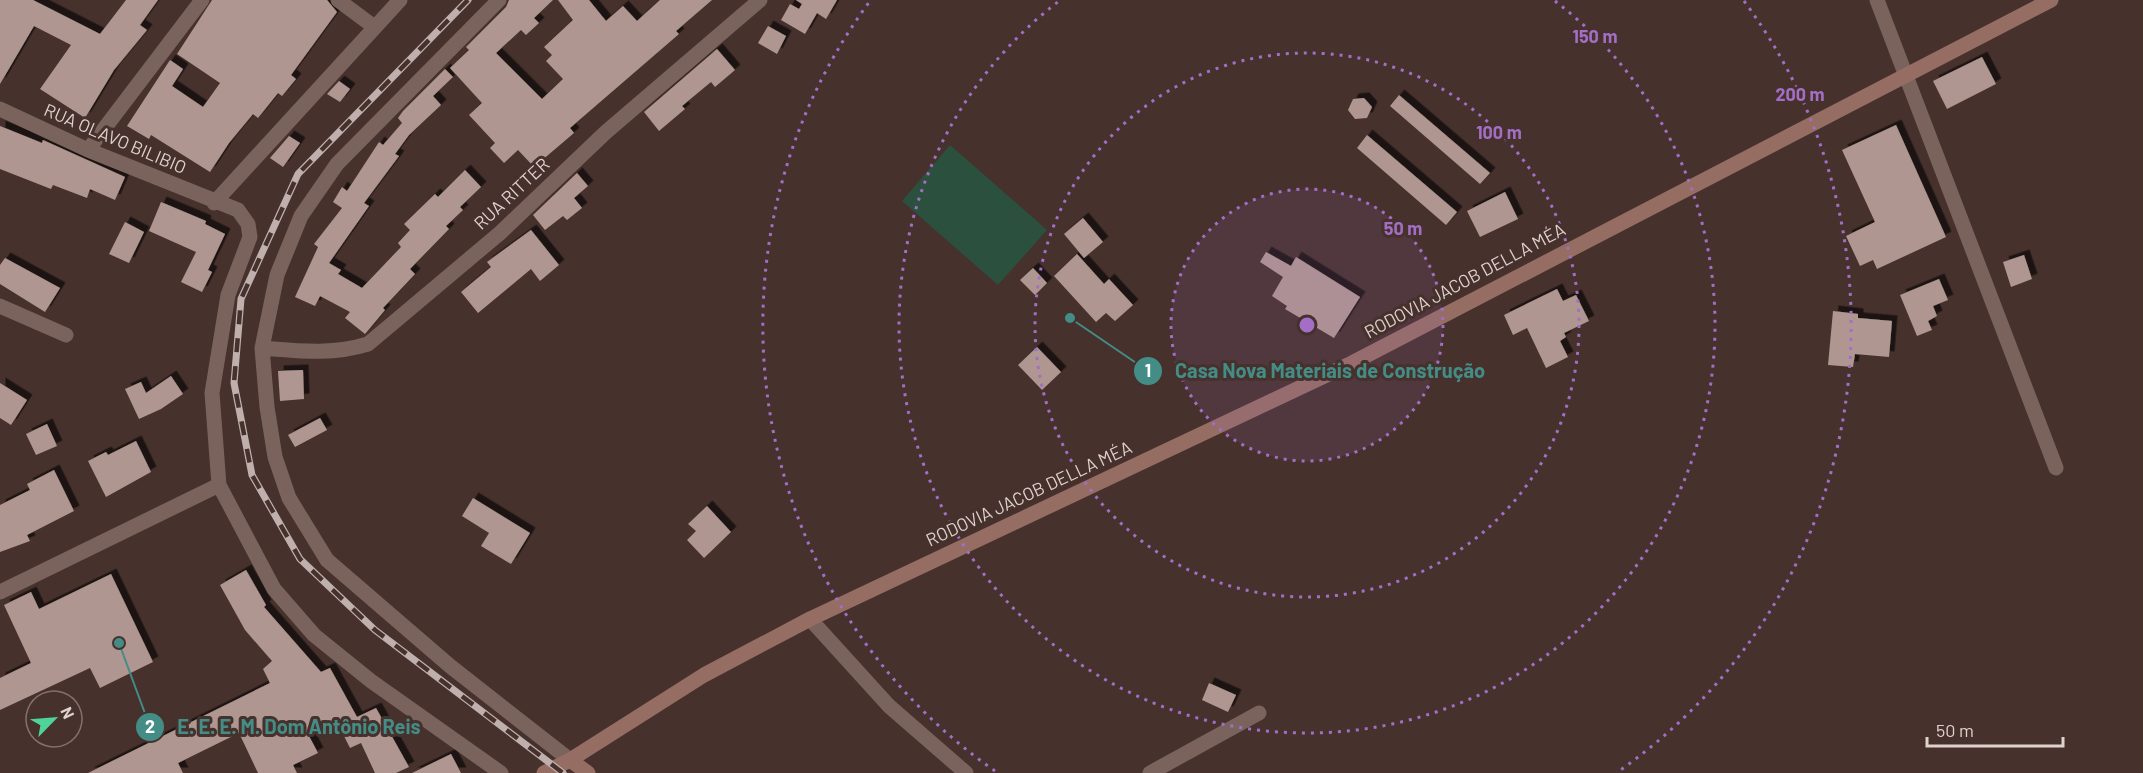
<svg xmlns="http://www.w3.org/2000/svg" width="2143" height="773" font-family="Barlow,sans-serif">
<style>
.green{fill:#2b503e}
.building{fill:#af9690;filter:url(#shadow)}
.lines{fill:none;stroke-linecap:round;stroke-linejoin:round}
.street{stroke:#7a635d;stroke-width:15}
.secondary{stroke:#956d63;stroke-width:15}
.rail-casing{stroke:#bfb0ad;stroke-width:7}
.rail{stroke:#46312d;stroke-width:4.5;stroke-dasharray:14;stroke-linecap:butt}
.ring{fill:none;stroke:#a36ec5;stroke-width:3;stroke-dasharray:3 6}
.labels{text-anchor:middle;stroke-width:6;stroke-linejoin:round;paint-order:stroke}
.street-label{font-size:18px;fill:#dfd1ce;stroke:#46312d}
.centre{fill:#a36ec5;stroke:#46312d;stroke-width:3}
.ring-label{font-size:18px;text-anchor:middle;font-weight:bold;fill:#a36ec5;stroke:#46312d;stroke-width:6;stroke-linejoin:round;paint-order:stroke}
.leader{fill:none;stroke:#438d86;stroke-width:2}
.callout-dot{fill:#438d86;stroke:#46312d;stroke-width:2}
.mark-label{font-size:18px;text-anchor:middle;font-weight:bold;fill:#fff}
.callout-label{font-size:20px;text-anchor:middle;font-weight:bold;fill:#438d86;stroke:#46312d;stroke-width:6;stroke-linejoin:round;paint-order:stroke}
</style>
<defs>
<filter id="shadow"><feDropShadow dx="5.5" dy="-5.5" stdDeviation="0" flood-color="#0009"/></filter>
</defs>
<rect width="100%" height="100%" fill="#46312d"/>
<!-- green -->
<path class="green" d="M 950,145 L 1047,230 L 998,285 L 902,201 Z"/>
<!-- building -->
<path class="building" d="M 0,0 L 33,0 L 100,34 L 126,0 L 158,0 L 140,25 L 147,30 L 114,70 L 85,118 L 40,89 L 71,45 L 34,26 L 0,84 Z
M 212,0 L 327,0 L 337,12 L 291,75 L 296,79 L 282,96 L 278,93 L 258,118 L 253,114 L 229,143 L 210,172 L 151,135 L 149,139 L 127,126 L 170,60 L 183,69 L 172,86 L 203,107 L 220,83 L 177,54 Z
M 553,0 L 534,18 L 539,23 L 526,35 L 521,30 L 496,53 L 542,99 L 563,79 L 546,61 L 552,55 L 544,47 L 573,20 L 558,0 L 589,0 L 606,21 L 623,6 L 637,21 L 660,0 L 712,0 L 676,31 L 679,34 L 570,128 L 574,133 L 534,167 L 518,150 L 504,163 L 490,148 L 495,143 L 469,115 L 482,103 L 450,68 L 469,50 L 466,47 L 506,7 L 509,0 Z
M 796,0 L 837,0 L 826,19 L 817,13 L 805,34 L 781,20 L 790,4 L 799,9 L 802,4 Z
M 768,26 L 786,36 L 777,54 L 758,43 Z
M 717,49 L 735,70 L 715,87 L 711,82 L 682,106 L 685,109 L 659,131 L 644,112 Z
M 1982,57 L 1996,84 L 1947,109 L 1933,81 Z
M 445,69 L 453,77 L 433,96 L 441,105 L 409,135 L 395,154 L 399,156 L 364,203 L 369,206 L 329,263 L 341,270 L 338,274 L 362,288 L 401,247 L 398,243 L 410,230 L 404,224 L 435,194 L 438,197 L 465,170 L 481,187 L 460,207 L 463,210 L 446,226 L 449,229 L 410,269 L 415,274 L 383,308 L 385,310 L 365,334 L 345,318 L 350,312 L 320,296 L 315,306 L 295,297 L 318,247 L 314,244 L 342,208 L 333,202 L 342,187 L 347,191 L 379,142 L 383,145 L 402,123 L 398,118 L 403,111 Z
M 339,81 L 350,89 L 340,102 L 327,94 Z
M 1399,95 L 1490,173 L 1480,184 L 1390,106 Z
M 1364,98 L 1372,107 L 1367,118 L 1355,119 L 1348,110 L 1353,99 Z
M 1896,125 L 1946,237 L 1877,269 L 1873,260 L 1860,266 L 1846,236 L 1875,222 L 1842,150 Z
M 0,126 L 42,143 L 43,140 L 125,177 L 115,200 L 90,189 L 87,198 L 53,185 L 51,189 L 0,169 Z
M 1367,135 L 1457,212 L 1446,225 L 1357,148 Z
M 289,136 L 300,143 L 283,167 L 270,158 Z
M 577,173 L 588,186 L 574,198 L 582,208 L 567,220 L 563,216 L 545,230 L 533,215 Z
M 1505,192 L 1518,219 L 1480,237 L 1467,211 Z
M 161,202 L 206,221 L 205,224 L 225,234 L 208,270 L 212,272 L 202,292 L 181,282 L 196,252 L 149,231 Z
M 1083,218 L 1103,242 L 1084,258 L 1064,234 Z
M 125,222 L 144,232 L 129,263 L 109,254 Z
M 531,230 L 559,265 L 540,281 L 531,269 L 478,313 L 461,292 L 491,267 L 487,262 Z
M 1266,252 L 1291,266 L 1296,257 L 1360,297 L 1334,338 L 1285,309 L 1287,306 L 1272,296 L 1283,277 L 1260,262 Z
M 1077,254 L 1104,284 L 1109,279 L 1133,305 L 1115,321 L 1106,313 L 1096,322 L 1054,276 Z
M 2024,255 L 2032,279 L 2011,287 L 2003,262 Z
M 5,258 L 60,288 L 45,312 L 0,284 L 0,265 Z
M 1033,268 L 1047,283 L 1035,295 L 1020,280 Z
M 1939,279 L 1948,300 L 1933,306 L 1937,316 L 1928,321 L 1932,330 L 1917,336 L 1900,295 Z
M 1557,289 L 1563,301 L 1576,295 L 1589,321 L 1564,333 L 1566,337 L 1560,341 L 1568,357 L 1546,368 L 1527,328 L 1513,335 L 1504,315 Z
M 1833,311 L 1858,314 L 1858,318 L 1892,321 L 1889,357 L 1855,354 L 1853,367 L 1828,365 Z
M 1037,347 L 1061,372 L 1042,390 L 1018,365 Z
M 303,370 L 304,399 L 280,401 L 278,371 Z
M 171,376 L 183,394 L 161,409 L 139,419 L 125,389 L 141,382 L 146,393 Z
M 0,383 L 27,400 L 11,425 L 0,418 Z
M 320,418 L 327,430 L 295,447 L 288,435 Z
M 47,424 L 57,446 L 36,455 L 26,434 Z
M 136,441 L 151,472 L 106,497 L 88,461 L 106,452 L 108,455 Z
M 54,470 L 74,511 L 27,535 L 30,541 L 0,552 L 0,505 L 30,490 L 27,484 Z
M 473,498 L 530,533 L 511,564 L 481,546 L 489,533 L 462,516 Z
M 707,506 L 731,532 L 704,558 L 687,540 L 696,531 L 688,524 Z
M 246,570 L 266,605 L 264,607 L 321,672 L 330,668 L 357,717 L 376,708 L 409,767 L 396,773 L 375,773 L 361,743 L 350,748 L 337,722 L 309,736 L 318,753 L 293,765 L 297,773 L 258,773 L 239,733 L 178,763 L 183,773 L 88,773 L 270,683 L 263,669 L 272,661 L 245,630 L 220,585 Z
M 111,574 L 153,662 L 100,688 L 90,668 L 0,710 L 0,678 L 31,663 L 4,605 L 31,592 L 39,609 Z
M 1209,683 L 1236,695 L 1228,712 L 1202,700 Z
M 451,754 L 461,773 L 412,773 Z"/>
<g class="lines">
<!-- street -->
<path class="street" d="M 338,0 L 373,26
M 499,0 L 337,164 L 301,216 L 277,275 L 262,348 L 267,407 L 275,457 L 289,498 L 327,560 L 450,666 L 570,760
M 1877,0 L 2056,468
M 0,109 L 88,150 L 238,210 L 248,224 L 250,237 L 228,295 L 212,393 L 219,485 L 274,589 L 314,635 L 371,681 L 501,773
M 88,150 L 202,0
M 214,203 L 400,0
M 0,306 L 66,335
M 262,348 C 299,351 333,355 368,344 L 500,233 L 606,132 L 760,0
M 0,592 L 219,485
M 810,619 L 889,706 L 966,773
M 1150,773 L 1259,713"/>
<!-- secondary -->
<path class="secondary" d="M 570,760 L 588,773
M 544,773 L 570,760 L 704,675 L 810,619 L 1352,363 L 2051,0"/>
<!-- rail casing -->
<g class="rail-casing">
<path id="rail" d="M 468,0 L 298,174 L 241,299 L 234,383 L 252,475 L 300,559 L 375,630 L 563,773"/>
</g>
<!-- rail -->
<use href="#rail" class="rail"/>
</g>
<!-- distance rings -->
<circle cx="1307" cy="325" r="136" fill="#a36ec5" fill-opacity=".12"/>
<g class="ring">
<circle cx="1307" cy="325" r="136"/>
<circle cx="1307" cy="325" r="272"/>
<path d="M1555 1A408 408 0 1 1 1059 1"/>
<path d="M995 771A544 544 0 0 1 870 1M1744 1A544 544 0 0 1 1619 771"/>
</g>
<g class="labels">
<!-- street labels -->
<g class="street-label">
<text transform="translate(115 139) rotate(23)" y="6">RUA OLAVO BILIBIO</text>
<text transform="translate(512 194) rotate(-43)" y="6">RUA RITTER</text>
<text transform="translate(1465 281) rotate(-28)" y="6">RODOVIA JACOB DELLA MÉA</text>
<text transform="translate(1029 494) rotate(-25)" y="6">RODOVIA JACOB DELLA MÉA</text>
</g>
</g>
<circle cx="1307" cy="325" r="9" class="centre"/>
<g class="ring-label">
<text x="1595" y="43">150 m</text>
<text x="1800" y="101">200 m</text>
<text x="1499" y="139">100 m</text>
<text x="1403" y="235">50 m</text>
</g>
<!-- callouts -->
<path class="leader" d="M1070 318L1148 371M119 643L150 727"/>
<g class="callout-dot">
<circle cx="1070" cy="318" r="6"/>
<circle cx="119" cy="643" r="6"/>
<circle cx="1148" cy="371" r="15"/>
<circle cx="150" cy="727" r="15"/>
</g>
<g class="mark-label">
<text x="1148" y="377">1</text>
<text x="150" y="733">2</text>
</g>
<g class="callout-label">
<text x="1330" y="378">Casa Nova Materiais de Construção</text>
<text x="299" y="734">E. E. E. M. Dom Antônio Reis</text>
</g>
<!-- north arrow -->
<g transform="translate(54 719) rotate(65)"><circle r="28" fill="#46312d" stroke="#83716d" stroke-width="1.5"/>
<path d="M0-4.5L10 22L0 15L-10 22Z" fill="#4fd399"/>
<text y="-9" font-size="16" font-weight="bold" text-anchor="middle" fill="#dfd1ce">N</text>
</g>
<!-- scale -->
<path d="M1927 737v9h136v-9" fill="none" stroke="#dfd1ce" stroke-width="3"/>
<text x="1936" y="737" font-size="18" fill="#dfd1ce" stroke="#46312d" stroke-width="4.5" paint-order="stroke">50 m</text>
</svg>
